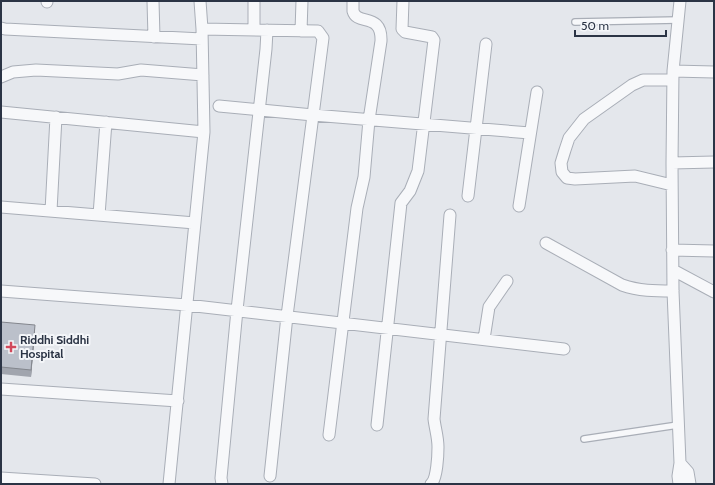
<svg xmlns="http://www.w3.org/2000/svg" width="715" height="485" font-family="Cabin,sans-serif">
<style>
.lines{fill:none;stroke-linecap:round;stroke-linejoin:round}
.service-casing{stroke:#a9aeb7;stroke-width:8}
.minor-casing{stroke:#a9aeb7;stroke-width:13}
.service{stroke:#f7f8fa;stroke-width:5.5}
.minor{stroke:#f7f8fa;stroke-width:11}
.wall{fill:#a1a5ae}
.shaded-wall{fill:#83868d}
.building{fill:#bbc0ca;stroke:#83868d}
.poi-dot{fill:#d1495b;stroke:#f4f6f9;stroke-width:1.5}
.labels{text-anchor:middle;stroke-width:4;stroke-linejoin:round;paint-order:stroke}
.poi-label{font-size:12px;font-weight:bold;fill:#2b3445;stroke:#f4f6f9;text-anchor:start}
</style>
<rect width="100%" height="100%" fill="#e4e7ec"/>
<g class="lines">
<!-- service casing -->
<g class="service-casing">
<path id="service" d="M 575,22 L 678,20
M 584,439 L 678,425"/>
</g>
<!-- minor casing -->
<g class="minor-casing">
<path id="minor" d="M 153,1 L 154,37
M 47,2 L 47,1
M 1,28 L 5,29 L 202,39
M 202,29 L 318,31 L 323,38 L 287,316 L 270,476
M 254,30 L 254,1
M 301,31 L 302,1
M 673,71 L 714,72
M 1,77 L 13,72 L 36,70 L 118,74 L 141,70 L 203,75
M 219,106 L 313,115 L 530,133
M 1,112 L 204,132
M 672,163 L 714,162
M 672,185 L 635,176 L 575,179 L 567,178 L 562,172 L 561,163 L 565,150 L 569,138 L 584,119 L 632,85 L 643,80 L 673,80
M 468,196 L 486,44
M 519,206 L 537,92
M 1,207 L 195,223
M 51,211 L 56,117
M 99,215 L 106,122
M 546,243 L 622,285 C 639,291 655,291 673,291
M 672,250 L 714,251
M 673,270 L 714,292
M 1,291 L 187,305 L 564,349
M 484,339 L 489,307 L 507,281
M 1,389 L 178,401
M 377,425 L 401,203 L 410,191 L 418,171 L 434,40 L 432,37 L 405,32 L 402,29 L 403,1
M 329,435 L 357,208 L 364,177 L 369,120 L 381,41 C 382,12 357,26 353,11 C 353,8 353,4 353,1
M 680,463 L 688,472 L 690,484
M 1,478 L 95,484
M 169,484 L 204,132 L 202,29 L 200,1
M 222,484 L 221,478 L 237,310 L 266,49 L 267,30
M 431,484 C 437,479 438,455 438,447 C 438,437 435,428 434,419 L 450,215
M 679,484 L 678,476 L 680,463 L 673,291 L 672,163 L 673,71 L 680,1"/>
</g>
<!-- service -->
<use href="#service" class="service"/>
<!-- minor -->
<use href="#minor" class="minor"/>
</g>
<!-- wall -->
<path class="wall" d="M 1,322 L 35,332 L 31,377 L 1,374 Z"/>
<!-- shaded-wall -->
<path class="shaded-wall" d="M 35,325 L 35,332 L 31,377 L 31,370 Z"/>
<!-- building -->
<path class="building" d="M 1,322 L 35,325 L 31,370 L 1,367 Z"/>
<!-- markers -->
<path class="poi-dot" d="M9 341h4v4h4v4h-4v4h-4v-4h-4v-4h4z"/>
<g class="labels">
<!-- poi labels -->
<g class="poi-label">
<text x="20" y="344">Riddhi Siddhi<tspan x="20" dy="14">Hospital</tspan></text>
</g>
</g>
<!-- border -->
<rect width="715" height="485" fill="none" stroke="#2b3445" stroke-width="4"/>
<!-- scale -->
<path d="M575 30v6h91v-6" fill="none" stroke="#2b3445" stroke-width="2"/>
<text x="581" y="30" font-size="12" fill="#2b3445" stroke="#f4f6f9" stroke-width="3" paint-order="stroke">50 m</text>
</svg>
